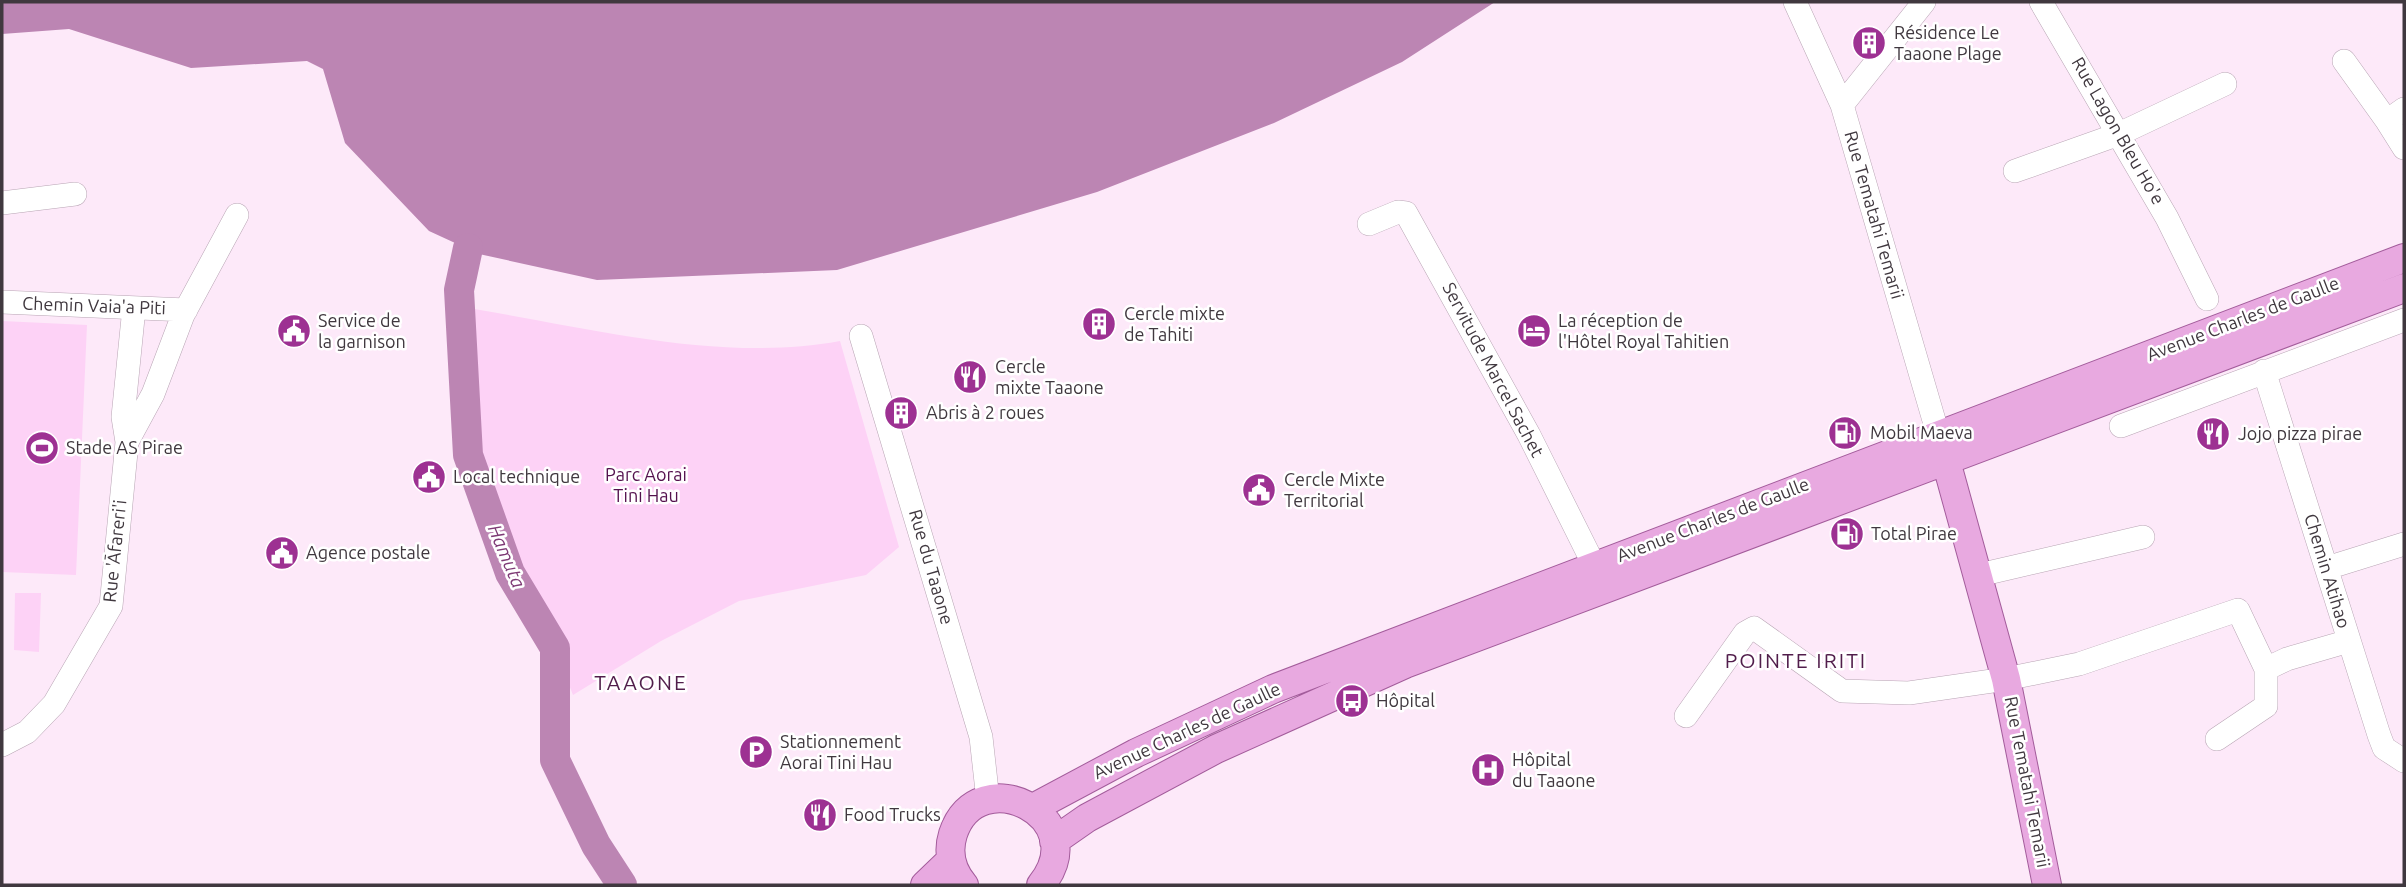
<svg xmlns="http://www.w3.org/2000/svg" width="2406" height="887" font-family="Ubuntu,sans-serif">
<style>
.green{fill:#fdd2f6}
.water{fill:#bc85b3}
.lines{fill:none;stroke-linecap:round;stroke-linejoin:round}
.river{stroke:#bc85b3;stroke-width:30}
.minor-casing{stroke:#b8a5b4;stroke-width:24}
.major-casing{stroke:#a35c9b;stroke-width:30}
.minor{stroke:#fff;stroke-width:23}
.major{stroke:#e8a9e0;stroke-width:28}
.labels{text-anchor:middle;stroke-width:5;stroke-linejoin:round;paint-order:stroke}
.poi-label{font-size:18px;fill:#40383f;stroke:#fff;text-anchor:start}
.street-label{font-size:18px;fill:#40383f;stroke:#fff}
.park-label{font-size:18px;fill:#54114e;stroke:#fff}
.water-label{font-size:19px;font-style:italic;fill:#7e3a75;stroke:#fff}
.quarter-label{font-size:21px;letter-spacing:2px;fill:#511d4b;stroke:#fff}
</style>
<rect width="100%" height="100%" fill="#fde9f9"/>
<!-- green -->
<path class="green" d="M 474,309 C 590,328 722,363 840,341 L 899,547 L 866,575 L 739,601 L 661,641 L 573,695 L 467,427 Z
M 2,321 L 87,325 L 76,575 L 2,572 Z
M 15,593 L 41,593 L 39,652 L 14,650 Z"/>
<!-- water -->
<path class="water" d="M 2,2 L 1495,2 L 1402,62 L 1274,123 L 1097,192 L 837,270 L 597,280 L 479,254 L 429,231 L 345,143 L 323,69 L 307,61 L 191,68 L 69,29 L 2,34 Z"/>
<g class="lines">
<!-- river -->
<path class="river" d="M 468,248 L 459,290 L 468,455 L 510,573 L 555,648 L 555,760 L 596,845 L 622,885"/>
<!-- minor casing -->
<g class="minor-casing">
<path id="minor" d="M 1795,2 L 1842,105 L 1938,434
M 2041,2 L 2167,218 L 2207,299
M 2344,61 L 2387,121 L 2404,109
M 1842,105 L 1924,2
M 2387,121 L 2404,148
M 2015,171 L 2119,134 L 2225,84
M 2,203 L 75,194
M 1369,224 L 1398,212 L 1406,213 L 1529,435 L 1594,565
M 2,302 L 186,310
M 861,336 L 981,737 L 988,800
M 2264,371 L 2379,735 L 2384,748 L 2404,761
M 2121,426 L 2404,320
M 127,442 L 123,417 L 134,308
M 2327,568 L 2404,544
M 1979,575 L 2143,537
M 1686,716 L 1745,633 L 1754,628 L 1842,691 L 1909,693 L 2006,679 L 2079,664 L 2238,610 L 2266,669
M 2217,739 L 2266,706 L 2266,669 L 2287,659 L 2349,641
M 2,745 L 27,732 L 54,704 L 111,606 L 127,442 L 153,394 L 183,315 L 237,215"/>
</g>
<!-- major casing -->
<g class="major-casing">
<path id="major" d="M 1946,461 L 2006,679 L 2047,885
M 1033,808 L 1136,753 L 1273,689 L 2404,258
M 1054,841 L 1087,818 L 1216,749 L 1405,664 L 2404,288
M 925,885 L 951,860
M 964,885 C 952,871 947,853 953,834 C 978,758 1096,817 1041,885"/>
</g>
<!-- minor -->
<use href="#minor" class="minor"/>
<!-- major -->
<use href="#major" class="major"/>
</g>
<!-- icons -->
<defs>
<g id="building-disc" transform="scale(1.75)"><circle r="9.5" fill="#9d3192" stroke="#fff"/><path d="M-4-6H4V6H1V3H-1V6H-4ZM-2.5-4.3h1.7v1.8h-1.7ZM.8-4.3h1.7v1.8H.8ZM-2.5-1h1.7V.8h-1.7ZM.8-1h1.7V.8H.8Z" fill="#fff"/></g>
<g id="civic-disc" transform="scale(1.75)"><circle r="9.5" fill="#9d3192" stroke="#fff"/><path d="M-.6-6.5H3V-4.5H.6V-3L4-1V1h2V6H-6V1h2V-1L-.6-3ZM-1.2 2.5V6h2.4V2.5Z" fill="#fff"/></g>
<g id="hotel-disc" transform="scale(1.75)"><circle r="9.5" fill="#9d3192" stroke="#fff"/><path d="M-6-4.5h1.5V1H6V5H4.5V3h-9V5H-6ZM-4 0a1.8 1.8 0 1 1 3.6 0ZM.5 0V-2.5h3Q6-2.5 6 0Z" fill="#fff"/></g>
<g id="restaurant-disc" transform="scale(1.75)"><circle r="9.5" fill="#9d3192" stroke="#fff"/><path d="M-5-6h1v4h1v-4h1v4h1v-4h1v5L-1.5 .5V6h-2V.5L-5-1ZM5-6V6H3V1.5H1.5Q1.5-4 5-6Z" fill="#fff"/></g>
<g id="fuel-disc" transform="scale(1.75)"><circle r="9.5" fill="#9d3192" stroke="#fff"/><path d="M-5.5-6h7V0h2V4h1.3V-2.5L3-4.5l.8-.8L6-3V5H2.5V1h-1V6h-7ZM-4.2-4.7v3.2H.2V-4.7Z" fill="#fff"/></g>
<g id="stadium-disc" transform="scale(1.75)"><circle r="9.5" fill="#9d3192" stroke="#fff"/><path d="M0-5a6.5 5 0 1 0 0 10a6.5 5 0 1 0 0-10ZM-3.5-1.8h7v3.6h-7Z" fill="#fff"/></g>
<g id="bus-disc" transform="scale(1.75)"><circle r="9.5" fill="#9d3192" stroke="#fff"/><path d="M-5-6H5V4H4V6H2V4H-2V6H-4V4H-5ZM-3.5-4V0h7V-4ZM-3.5 1.2v1.5H-2V1.2ZM2 1.2v1.5H3.5V1.2Z" fill="#fff"/></g>
<g id="parking-disc" transform="scale(1.75)"><circle r="9.5" fill="#9d3192" stroke="#fff"/><path d="M-3.5-5.5H1a3.5 3.5 0 0 1 0 7H-1V5.5H-3.5ZM-1-3.4V-.6H.8a1.4 1.4 0 0 0 0-2.8Z" fill="#fff"/></g>
<g id="hospital-disc" transform="scale(1.75)"><circle r="9.5" fill="#9d3192" stroke="#fff"/><path d="M-5-5h3v3.5h4V-5h3V5h-3V1.5h-4V5h-3Z" fill="#fff"/></g>
</defs>
<g fill-rule="evenodd">
<use href="#building-disc" x="1869" y="43"/>
<use href="#building-disc" x="1099" y="324"/>
<use href="#civic-disc" x="294" y="331"/>
<use href="#hotel-disc" x="1534" y="331"/>
<use href="#restaurant-disc" x="970" y="377"/>
<use href="#building-disc" x="901" y="413"/>
<use href="#fuel-disc" x="1845" y="433"/>
<use href="#restaurant-disc" x="2213" y="434"/>
<use href="#stadium-disc" x="42" y="448"/>
<use href="#civic-disc" x="429" y="477"/>
<use href="#civic-disc" x="1259" y="490"/>
<use href="#fuel-disc" x="1847" y="534"/>
<use href="#civic-disc" x="282" y="553"/>
<use href="#bus-disc" x="1352" y="701"/>
<use href="#parking-disc" x="756" y="752"/>
<use href="#hospital-disc" x="1488" y="770"/>
<use href="#restaurant-disc" x="820" y="815"/>
</g>
<g class="labels">
<!-- poi labels -->
<g class="poi-label">
<text x="1894" y="39">Résidence Le<tspan x="1894" dy="21">Taaone Plage</tspan></text>
<text x="1124" y="320">Cercle mixte<tspan x="1124" dy="21">de Tahiti</tspan></text>
<text x="318" y="327">Service de<tspan x="318" dy="21">la garnison</tspan></text>
<text x="1558" y="327">La réception de<tspan x="1558" dy="21">l'Hôtel Royal Tahitien</tspan></text>
<text x="995" y="373">Cercle<tspan x="995" dy="21">mixte Taaone</tspan></text>
<text x="926" y="419">Abris à 2 roues</text>
<text x="1870" y="439">Mobil Maeva</text>
<text x="2238" y="440">Jojo pizza pirae</text>
<text x="66" y="454">Stade AS Pirae</text>
<text x="453" y="483">Local technique</text>
<text x="1284" y="486">Cercle Mixte<tspan x="1284" dy="21">Territorial</tspan></text>
<text x="1871" y="540">Total Pirae</text>
<text x="306" y="559">Agence postale</text>
<text x="1376" y="707">Hôpital</text>
<text x="780" y="748">Stationnement<tspan x="780" dy="21">Aorai Tini Hau</tspan></text>
<text x="1512" y="766">Hôpital<tspan x="1512" dy="21">du Taaone</tspan></text>
<text x="844" y="821">Food Trucks</text>
</g>
<!-- street labels -->
<g class="street-label">
<text transform="translate(2118 131) rotate(60)" y="6">Rue Lagon Bleu Ho'e</text>
<text transform="translate(1874 215) rotate(74)" y="6">Rue Tematahi Temarii</text>
<text transform="translate(94 306) rotate(2)" y="6">Chemin Vaia'a Piti</text>
<text transform="translate(2243 319) rotate(-21)" y="6">Avenue Charles de Gaulle</text>
<text transform="translate(1493 370) rotate(62)" y="6">Servitude Marcel Sachet</text>
<text transform="translate(1713 520) rotate(-21)" y="6">Avenue Charles de Gaulle</text>
<text transform="translate(115 551) rotate(-84)" y="6">Rue 'Āfareri'i</text>
<text transform="translate(931 567) rotate(74)" y="6">Rue du Taaone</text>
<text transform="translate(2327 571) rotate(73)" y="6">Chemin Atihao</text>
<text transform="translate(1187 731) rotate(-25)" y="6">Avenue Charles de Gaulle</text>
<text transform="translate(2027 782) rotate(79)" y="6">Rue Tematahi Temarii</text>
</g>
<!-- park labels -->
<g class="park-label">
<text x="646" y="481">Parc Aorai<tspan x="646" dy="21">Tini Hau</tspan></text>
</g>
<!-- water labels -->
<g class="water-label">
<text transform="translate(507 556) rotate(67)" y="7">Hamuta</text>
</g>
<!-- quarter labels -->
<g class="quarter-label">
<text x="1796" y="668">POINTE IRITI</text>
<text x="641" y="690">TAAONE</text>
</g>
</g>
<!-- border -->
<rect width="2406" height="887" fill="none" stroke="#40383f" stroke-width="7"/>
</svg>
